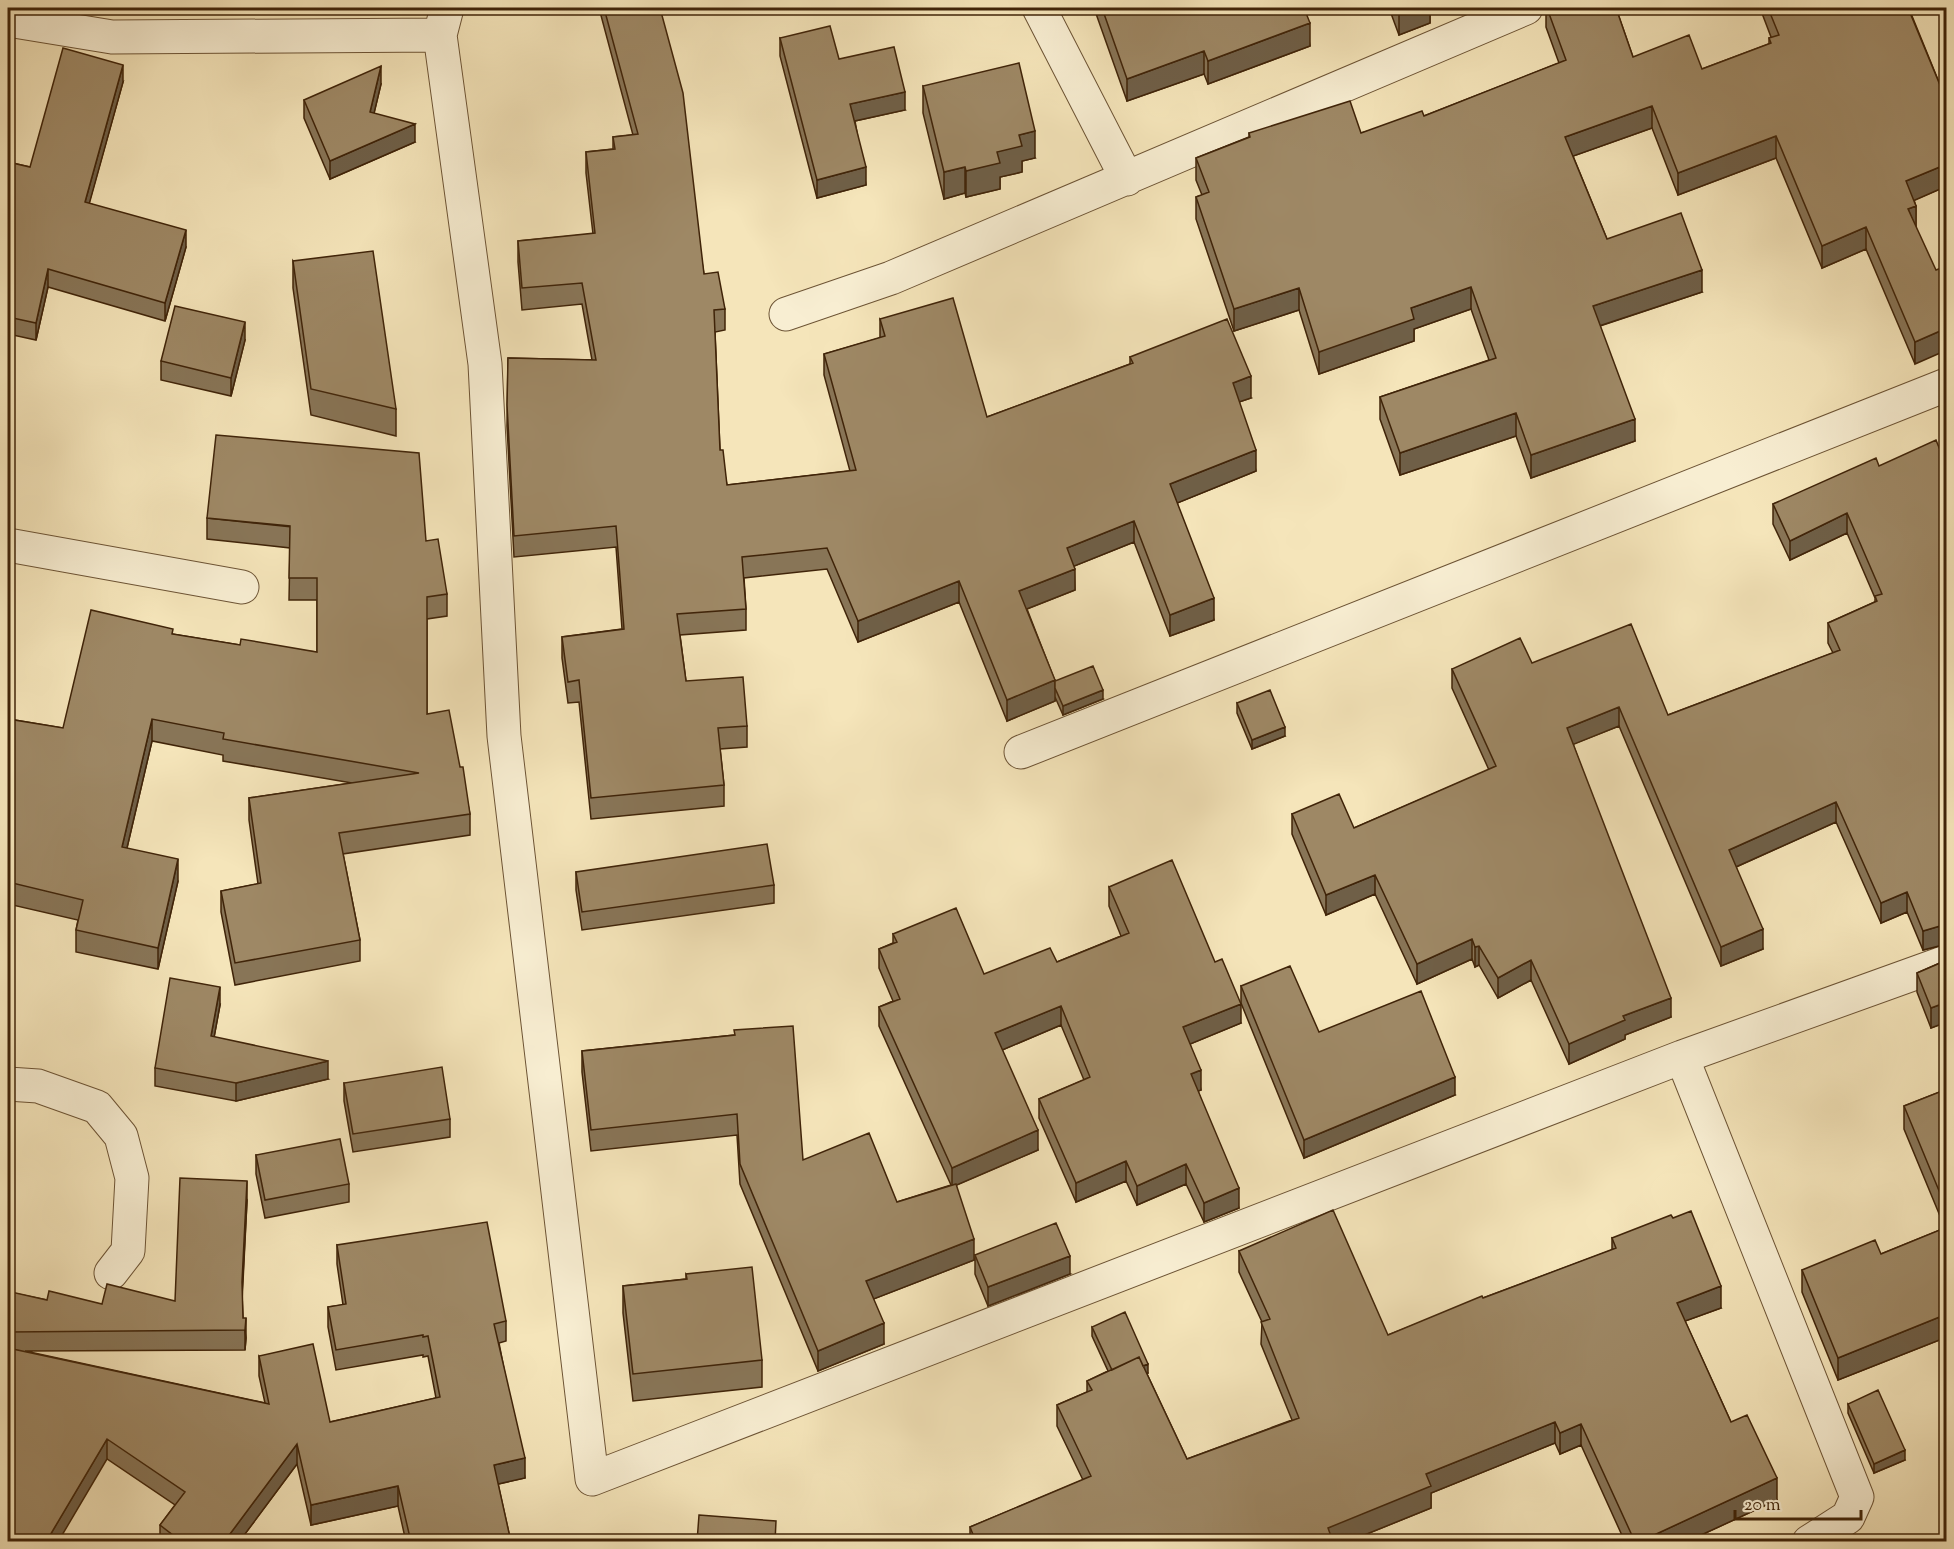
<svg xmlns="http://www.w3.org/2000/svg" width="1954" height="1549" font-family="'Sorts Mill Goudy',serif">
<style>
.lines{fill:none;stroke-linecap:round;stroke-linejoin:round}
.minor-casing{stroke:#6d5435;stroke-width:35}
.minor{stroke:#f8eed2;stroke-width:33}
.wall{fill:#887557;stroke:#402409;stroke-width:1.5}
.shaded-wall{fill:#6f5f47;stroke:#402409;stroke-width:1.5}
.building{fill:#9e8865;stroke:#402409;stroke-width:1.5}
</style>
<rect width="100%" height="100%" fill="#f5e5ba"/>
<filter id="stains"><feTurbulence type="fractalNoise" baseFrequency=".00333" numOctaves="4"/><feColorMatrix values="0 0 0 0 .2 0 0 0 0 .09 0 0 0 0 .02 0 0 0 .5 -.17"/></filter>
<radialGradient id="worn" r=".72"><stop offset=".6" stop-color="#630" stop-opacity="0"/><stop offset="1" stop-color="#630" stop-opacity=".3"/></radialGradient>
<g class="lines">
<!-- minor casing -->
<g class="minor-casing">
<path id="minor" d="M 447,8 L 440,35 L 485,364 L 504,736 L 592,1479 L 1682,1057 L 1946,962
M 1039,8 L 1127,179
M 8,20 L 112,37 L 440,35
M 786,314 L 891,278 L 1526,8
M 8,545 L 242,587
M 1021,752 L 1946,385
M 1682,1057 L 1857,1497 L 1848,1517 L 1809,1542
M 8,1084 L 38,1086 L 97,1107 L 121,1136 L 132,1178 L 128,1251 L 111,1273"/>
</g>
<!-- minor -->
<use href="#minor" class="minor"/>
</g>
<!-- wall -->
<path class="wall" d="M 599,8 L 660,8 L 704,274 L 725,309 L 725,330 L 715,332 L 720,450 L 727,485 L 850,471 L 824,375 L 824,354 L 880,338 L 880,319 L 987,417 L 1130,364 L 1130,357 L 1251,398 L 1239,402 L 1256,471 L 1177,503 L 1214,620 L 1170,636 L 1134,542 L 1074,566 L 1075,590 L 1027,609 L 1055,681 L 1103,699 L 1063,715 L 1055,697 L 1055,701 L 1007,721 L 959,602 L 858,642 L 827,569 L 744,578 L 746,609 L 746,630 L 680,635 L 686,681 L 747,726 L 747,747 L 720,749 L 724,785 L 724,806 L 591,819 L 579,702 L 568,703 L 562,658 L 562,637 L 622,629 L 616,547 L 514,557 L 507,426 L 508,358 L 592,360 L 582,304 L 522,310 L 518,262 L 518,241 L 593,234 L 586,173 L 586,152 L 613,149 L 613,137 L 633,135 Z
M 1094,8 L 1304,8 L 1310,46 L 1208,84 L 1204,74 L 1127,101 Z
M 1389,8 L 1449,8 L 1430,14 L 1430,23 L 1399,35 Z
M 1546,8 L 1616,8 L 1633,57 L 1702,69 L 1769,44 L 1769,38 L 1771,37 L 1760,8 L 1917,8 L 1910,11 L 1947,102 L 1947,186 L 1914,200 L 1916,206 L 1915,364 L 1866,249 L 1822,268 L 1776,158 L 1678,195 L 1652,128 L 1573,156 L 1607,239 L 1702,292 L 1600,326 L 1635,441 L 1531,478 L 1516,436 L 1400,475 L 1380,419 L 1380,397 L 1489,360 L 1471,309 L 1414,329 L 1414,341 L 1319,374 L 1299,310 L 1234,331 L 1196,219 L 1196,197 L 1202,195 L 1196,180 L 1196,158 L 1249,137 L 1249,133 L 1361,133 L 1424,116 L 1559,63 L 1546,27 Z
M 780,38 L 905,110 L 855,121 L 866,185 L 817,198 L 780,56 Z
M 123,82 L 89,203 L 186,247 L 165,321 L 48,287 L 36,340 L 8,334 L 8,162 L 30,167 Z
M 381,84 L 374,113 L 415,142 L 330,179 L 304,118 L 304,100 Z
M 923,86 L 1035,158 L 1022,161 L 1022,172 L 1000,177 L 1000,189 L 966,197 L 965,193 L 944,199 L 923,113 Z
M 293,261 L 396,409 L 396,436 L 311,415 L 293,288 Z
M 245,340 L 231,396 L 161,380 L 161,361 Z
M 1947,453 L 1947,944 L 1923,950 L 1907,912 L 1881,923 L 1836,822 L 1736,867 L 1763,949 L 1721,966 L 1619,726 L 1573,744 L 1671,1017 L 1625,1035 L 1625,1039 L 1569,1064 L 1531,980 L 1498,998 L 1479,965 L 1475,967 L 1472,959 L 1417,984 L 1375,894 L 1326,915 L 1292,834 L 1292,814 L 1354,828 L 1489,770 L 1452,688 L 1452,669 L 1532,663 L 1668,715 L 1833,653 L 1828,643 L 1828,623 L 1875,602 L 1875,598 L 1847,533 L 1790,560 L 1773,524 L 1773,504 L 1879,466 Z
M 207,518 L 426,541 L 447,594 L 447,616 L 427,619 L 427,714 L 460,767 L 470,814 L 470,835 L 343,854 L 360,940 L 360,961 L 235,985 L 221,912 L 221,891 L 258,884 L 249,820 L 249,798 L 352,783 L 223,761 L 223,755 L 152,741 L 127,848 L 178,881 L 158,969 L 76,952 L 76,930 L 78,920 L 8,904 L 8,719 L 63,728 L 173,634 L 240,645 L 317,652 L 317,600 L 289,600 L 290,548 L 207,539 Z
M 1237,703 L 1285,736 L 1252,749 L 1237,713 Z
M 576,872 L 774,885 L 774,903 L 582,930 L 576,890 Z
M 1109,887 L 1241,1023 L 1190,1044 L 1201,1090 L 1198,1091 L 1239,1208 L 1204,1222 L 1186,1184 L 1137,1205 L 1126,1181 L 1076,1202 L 1039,1118 L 1039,1099 L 1084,1080 L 1061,1025 L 1002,1050 L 1038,1150 L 956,1185 L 974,1260 L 873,1299 L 884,1344 L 818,1371 L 740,1184 L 737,1135 L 591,1151 L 582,1072 L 582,1051 L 734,1035 L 803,1160 L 897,1202 L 951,1185 L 879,1026 L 879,1007 L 893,1001 L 879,968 L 879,949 L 893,943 L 893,934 L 984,974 L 1057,962 L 1121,936 L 1109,906 Z
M 1947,960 L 1947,1022 L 1931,1028 L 1917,992 L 1917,973 Z
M 1241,986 L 1319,1032 L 1455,1095 L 1304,1158 L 1241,1003 Z
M 220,1005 L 214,1037 L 328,1079 L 236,1101 L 155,1086 L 155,1068 Z
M 344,1083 L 450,1119 L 450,1137 L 353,1152 L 344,1101 Z
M 1947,1089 L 1947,1337 L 1838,1380 L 1802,1292 L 1802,1270 L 1881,1254 L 1945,1228 L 1904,1129 L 1904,1106 Z
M 256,1155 L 349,1184 L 349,1202 L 265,1218 L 256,1174 Z
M 247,1201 L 242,1294 L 243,1318 L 246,1338 L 245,1350 L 25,1351 L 265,1403 L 259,1376 L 259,1356 L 330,1422 L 436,1398 L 428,1356 L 423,1357 L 423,1355 L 336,1370 L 328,1327 L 328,1307 L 343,1305 L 337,1264 L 337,1245 L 506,1321 L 506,1341 L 499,1343 L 525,1478 L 498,1484 L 511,1542 L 406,1542 L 398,1506 L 311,1525 L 297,1464 L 239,1542 L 160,1542 L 160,1525 L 175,1505 L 107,1459 L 8,1542 L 8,1281 L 13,1293 L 47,1300 L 102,1304 L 175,1301 Z
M 1612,1238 L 1721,1308 L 1685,1321 L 1731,1422 L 1777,1500 L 1686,1542 L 1625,1542 L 1581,1445 L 1560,1454 L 1555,1443 L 1431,1493 L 1431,1508 L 1347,1542 L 970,1542 L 970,1527 L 1083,1480 L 1057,1426 L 1057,1405 L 1087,1392 L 1087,1381 L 1108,1371 L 1092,1336 L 1092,1327 L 1148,1373 L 1147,1374 L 1187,1459 L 1292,1420 L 1261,1344 L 1262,1322 L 1239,1272 L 1239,1251 L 1388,1335 L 1483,1298 L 1612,1250 Z
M 975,1255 L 1070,1274 L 988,1306 L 975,1274 Z
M 686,1274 L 762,1360 L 762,1387 L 633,1401 L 623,1313 L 623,1286 L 686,1279 Z
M 1848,1404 L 1905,1460 L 1874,1473 L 1848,1413 Z"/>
<!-- shaded-wall -->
<path class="shaded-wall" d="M 1413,8 L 1449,8 L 1430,14 L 1430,23 L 1399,35 L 1399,13 Z
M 1902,8 L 1917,8 L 1902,14 Z
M 1310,23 L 1310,46 L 1208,84 L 1208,61 Z
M 1204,51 L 1204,74 L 1127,101 L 1127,79 Z
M 123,65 L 123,82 L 85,219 L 85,202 Z
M 381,66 L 381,84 L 370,130 L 370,112 Z
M 905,92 L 905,110 L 850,122 L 850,104 Z
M 1652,106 L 1652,128 L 1565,159 L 1565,137 Z
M 415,124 L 415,142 L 330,179 L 330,161 Z
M 1035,131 L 1035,158 L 1022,161 L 1022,172 L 1000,177 L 1000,189 L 966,197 L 966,171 L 997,152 L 1019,135 Z
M 1776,136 L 1776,158 L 1678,195 L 1678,173 Z
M 1947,164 L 1947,186 L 1906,204 L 1906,181 Z
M 866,167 L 866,185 L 817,198 L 817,180 Z
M 965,167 L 965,193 L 944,199 L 944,172 Z
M 1916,206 L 1916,228 L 1908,209 Z
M 1866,227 L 1866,249 L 1822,268 L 1822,246 Z
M 186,230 L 186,247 L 165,321 L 165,303 Z
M 48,269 L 48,287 L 36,340 L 36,323 Z
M 1702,270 L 1702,292 L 1593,328 L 1593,306 Z
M 1471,287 L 1471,309 L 1414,329 L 1414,341 L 1319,374 L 1319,352 L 1411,308 Z
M 1299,288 L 1299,310 L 1234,331 L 1234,309 Z
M 245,322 L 245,340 L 231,396 L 231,378 Z
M 1947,328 L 1947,350 L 1915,364 L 1915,342 Z
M 1251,376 L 1251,398 L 1233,404 L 1233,383 Z
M 1516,413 L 1516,436 L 1400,475 L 1400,453 Z
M 1635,419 L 1635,441 L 1531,478 L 1531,455 Z
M 1256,450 L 1256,471 L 1170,506 L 1170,484 Z
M 1847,513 L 1847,533 L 1790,560 L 1790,541 Z
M 1134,521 L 1134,542 L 1067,569 L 1067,548 Z
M 1947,547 L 1947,567 L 1942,549 Z
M 1075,569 L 1075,590 L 1019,612 L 1019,591 Z
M 959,581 L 959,602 L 858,642 L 858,621 Z
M 1214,598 L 1214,620 L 1170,636 L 1170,615 Z
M 1055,680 L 1055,701 L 1007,721 L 1007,700 Z
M 1103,690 L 1103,699 L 1063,715 L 1063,706 Z
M 1619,707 L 1619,726 L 1567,747 L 1567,728 Z
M 152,719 L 152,741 L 122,869 L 122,847 Z
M 1285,727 L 1285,736 L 1252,749 L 1252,740 Z
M 1947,778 L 1947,797 L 1940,780 Z
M 1836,802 L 1836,822 L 1729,870 L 1729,850 Z
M 178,859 L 178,881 L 158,969 L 158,948 Z
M 1375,875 L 1375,894 L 1326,915 L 1326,895 Z
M 1907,892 L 1907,912 L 1881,923 L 1881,903 Z
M 1947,924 L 1947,944 L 1923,950 L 1923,931 Z
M 1763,929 L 1763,949 L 1721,966 L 1721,947 Z
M 1472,939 L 1472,959 L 1417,984 L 1417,964 Z
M 1479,946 L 1479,965 L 1475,967 L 1475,947 Z
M 1531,960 L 1531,980 L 1498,998 L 1498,978 Z
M 220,987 L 220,1005 L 211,1054 L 211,1036 Z
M 1671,998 L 1671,1017 L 1625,1035 L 1625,1039 L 1569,1064 L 1569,1044 L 1623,1016 Z
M 1947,1002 L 1947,1022 L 1931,1028 L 1931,1008 Z
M 1241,1004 L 1241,1023 L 1183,1047 L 1183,1027 Z
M 1061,1006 L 1061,1025 L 995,1053 L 995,1033 Z
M 328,1061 L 328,1079 L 236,1101 L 236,1083 Z
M 1201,1070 L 1201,1090 L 1191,1094 L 1191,1074 Z
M 1455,1077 L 1455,1095 L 1304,1158 L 1304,1140 Z
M 1038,1130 L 1038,1150 L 952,1187 L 952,1168 Z
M 1126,1161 L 1126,1181 L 1076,1202 L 1076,1183 Z
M 1186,1164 L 1186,1184 L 1137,1205 L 1137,1186 Z
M 247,1181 L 247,1201 L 242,1302 L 242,1282 Z
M 1239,1188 L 1239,1208 L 1204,1222 L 1204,1203 Z
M 974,1239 L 974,1260 L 866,1302 L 866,1281 Z
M 1070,1256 L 1070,1274 L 988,1306 L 988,1287 Z
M 13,1272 L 13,1292 L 11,1312 L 11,1292 Z
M 1721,1286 L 1721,1308 L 1677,1324 L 1677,1303 Z
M 1947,1314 L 1947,1337 L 1838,1380 L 1838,1358 Z
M 246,1318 L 246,1338 L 245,1350 L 245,1330 Z
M 884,1323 L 884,1344 L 818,1371 L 818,1351 Z
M 1148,1364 L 1148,1373 L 1116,1388 L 1116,1379 Z
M 1555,1422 L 1555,1443 L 1431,1493 L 1431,1508 L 1347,1542 L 1328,1542 L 1328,1528 L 1426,1474 Z
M 1581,1424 L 1581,1445 L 1560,1454 L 1560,1433 Z
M 107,1439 L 107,1459 L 58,1542 L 46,1542 Z
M 297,1444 L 297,1464 L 239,1542 L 224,1542 Z
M 1905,1450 L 1905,1460 L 1874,1473 L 1874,1464 Z
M 525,1458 L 525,1478 L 494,1485 L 494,1465 Z
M 1777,1478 L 1777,1500 L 1686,1542 L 1639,1542 Z
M 398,1486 L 398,1506 L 311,1525 L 311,1505 Z"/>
<!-- building -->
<path class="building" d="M 604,8 L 660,8 L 683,93 L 704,274 L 718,272 L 725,309 L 714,310 L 720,450 L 723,450 L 727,485 L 856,470 L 824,354 L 885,336 L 880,319 L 953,298 L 987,417 L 1133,363 L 1130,357 L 1227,319 L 1251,376 L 1233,383 L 1256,450 L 1170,484 L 1214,598 L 1170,615 L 1134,521 L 1067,548 L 1075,569 L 1019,591 L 1055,680 L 1007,700 L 959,581 L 858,621 L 827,548 L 742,557 L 746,609 L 677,614 L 686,681 L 743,677 L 747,726 L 718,728 L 724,785 L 591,798 L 579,680 L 568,682 L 562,637 L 624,629 L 616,526 L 514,536 L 507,405 L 508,358 L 596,360 L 582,283 L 522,288 L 518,241 L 595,233 L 586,152 L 615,149 L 613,137 L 638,134 Z
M 1102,8 L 1304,8 L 1310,23 L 1208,61 L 1204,51 L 1127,79 Z
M 1397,8 L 1413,8 L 1399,13 Z
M 1547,8 L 1616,8 L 1633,57 L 1689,35 L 1702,69 L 1771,43 L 1769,38 L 1779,35 L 1768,8 L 1908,8 L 1947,102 L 1947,164 L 1906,181 L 1916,206 L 1908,209 L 1936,270 L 1944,267 L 1947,273 L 1947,328 L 1915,342 L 1866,227 L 1822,246 L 1776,136 L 1678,173 L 1652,106 L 1565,137 L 1607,239 L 1681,213 L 1702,270 L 1593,306 L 1635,419 L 1531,455 L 1516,413 L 1400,453 L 1380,397 L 1496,358 L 1471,287 L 1411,308 L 1414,319 L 1319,352 L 1299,288 L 1234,309 L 1196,197 L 1209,192 L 1196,158 L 1250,137 L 1249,133 L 1350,101 L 1361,133 L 1422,111 L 1424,116 L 1566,60 Z
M 830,26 L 839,59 L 894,47 L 905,92 L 850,104 L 866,167 L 817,180 L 780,38 Z
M 63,48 L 123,65 L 85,202 L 186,230 L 165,303 L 48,269 L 36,323 L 8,317 L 8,162 L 30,167 Z
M 1019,63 L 1035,131 L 1019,135 L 1022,146 L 997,152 L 1000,163 L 966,171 L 965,167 L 944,172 L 923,86 Z
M 381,66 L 370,112 L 415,124 L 330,161 L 304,100 Z
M 373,251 L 396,409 L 311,389 L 293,261 Z
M 175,306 L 245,322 L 231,378 L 161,361 Z
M 216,435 L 419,453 L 426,541 L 438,539 L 447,594 L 427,597 L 427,714 L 449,710 L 460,767 L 463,767 L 470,814 L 339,833 L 360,940 L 235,963 L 221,891 L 261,883 L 249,798 L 419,773 L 223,739 L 224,733 L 152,719 L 122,847 L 178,859 L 158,948 L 76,930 L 83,900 L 8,882 L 8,719 L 63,728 L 91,610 L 173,629 L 172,634 L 240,645 L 241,639 L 317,652 L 317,578 L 289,578 L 290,526 L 207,518 Z
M 1936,440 L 1942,455 L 1947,453 L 1947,547 L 1942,549 L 1947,560 L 1947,778 L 1940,780 L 1947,795 L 1947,924 L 1923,931 L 1907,892 L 1881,903 L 1836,802 L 1729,850 L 1763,929 L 1721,947 L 1619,707 L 1567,728 L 1671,998 L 1623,1016 L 1625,1020 L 1569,1044 L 1531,960 L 1498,978 L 1479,946 L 1475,947 L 1472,939 L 1417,964 L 1375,875 L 1326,895 L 1292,814 L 1339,794 L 1354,828 L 1496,766 L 1452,669 L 1520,638 L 1532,663 L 1631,624 L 1668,715 L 1840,650 L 1828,623 L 1877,601 L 1875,596 L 1882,594 L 1847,513 L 1790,541 L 1773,504 L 1876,458 L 1879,466 Z
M 1093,666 L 1103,690 L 1063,706 L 1055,688 L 1055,681 Z
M 1270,690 L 1285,727 L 1252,740 L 1237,703 Z
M 767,844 L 774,885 L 582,912 L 576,872 Z
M 1172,860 L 1215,962 L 1222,959 L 1241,1004 L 1183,1027 L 1201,1070 L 1191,1074 L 1239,1188 L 1204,1203 L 1186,1164 L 1137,1186 L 1126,1161 L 1076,1183 L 1039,1099 L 1090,1077 L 1061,1006 L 995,1033 L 1038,1130 L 952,1168 L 879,1007 L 900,999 L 879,949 L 897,942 L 893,934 L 956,908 L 984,974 L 1050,948 L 1057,962 L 1129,933 L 1109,887 Z
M 1947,960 L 1947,1002 L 1931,1008 L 1917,973 Z
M 1290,966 L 1319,1032 L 1421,991 L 1455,1077 L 1304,1140 L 1241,986 Z
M 170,978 L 220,987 L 211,1036 L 328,1061 L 236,1083 L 155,1068 Z
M 793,1026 L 803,1160 L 869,1133 L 897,1202 L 956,1184 L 974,1239 L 866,1281 L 884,1323 L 818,1351 L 740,1164 L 737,1114 L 591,1130 L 582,1051 L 735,1035 L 734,1030 Z
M 442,1067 L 450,1119 L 353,1134 L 344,1083 Z
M 1947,1089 L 1947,1210 L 1904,1106 Z
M 340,1139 L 349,1184 L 265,1200 L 256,1155 Z
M 180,1178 L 247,1181 L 242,1282 L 243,1318 L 246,1318 L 245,1330 L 8,1332 L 8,1281 L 13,1272 L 11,1292 L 47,1300 L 49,1291 L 102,1304 L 107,1284 L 175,1301 Z
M 1333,1210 L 1388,1335 L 1482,1296 L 1483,1298 L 1616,1248 L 1612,1238 L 1671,1215 L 1673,1218 L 1691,1211 L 1721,1286 L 1677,1303 L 1731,1422 L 1747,1415 L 1777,1478 L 1639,1542 L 1635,1542 L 1581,1424 L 1560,1433 L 1555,1422 L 1426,1474 L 1431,1486 L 1328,1528 L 1333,1542 L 976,1542 L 970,1527 L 1091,1476 L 1057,1405 L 1092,1390 L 1087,1381 L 1139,1357 L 1187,1459 L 1299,1418 L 1261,1322 L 1270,1319 L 1239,1251 Z
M 487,1222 L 506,1321 L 494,1324 L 525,1458 L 494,1465 L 511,1542 L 411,1542 L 398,1486 L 311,1505 L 297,1444 L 224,1542 L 182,1542 L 160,1525 L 185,1492 L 107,1439 L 46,1542 L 8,1542 L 8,1348 L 269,1404 L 259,1356 L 313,1344 L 330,1422 L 440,1397 L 428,1336 L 423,1337 L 423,1335 L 336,1350 L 328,1307 L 346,1304 L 337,1245 Z
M 1056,1223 L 1070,1256 L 988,1287 L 975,1255 Z
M 1947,1227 L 1947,1314 L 1838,1358 L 1802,1270 L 1875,1240 L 1881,1254 Z
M 752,1267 L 762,1360 L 633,1374 L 623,1286 L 687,1279 L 686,1274 Z
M 1125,1312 L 1148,1364 L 1143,1366 L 1139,1357 L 1112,1370 L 1092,1327 Z
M 1878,1390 L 1905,1450 L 1874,1464 L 1848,1404 Z
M 699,1515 L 776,1521 L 775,1542 L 697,1542 Z"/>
<!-- margin -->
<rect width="1954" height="1549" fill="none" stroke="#f5e5ba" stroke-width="30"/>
<rect x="9" y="9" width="1936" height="1531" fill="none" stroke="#402409" stroke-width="3"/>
<rect x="15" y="15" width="1924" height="1519" fill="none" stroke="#402409" stroke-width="1.5"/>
<!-- scale -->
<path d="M1735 1510v9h126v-9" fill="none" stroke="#402409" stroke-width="3"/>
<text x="1744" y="1510" font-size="18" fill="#402409" stroke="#f8eed2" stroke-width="4.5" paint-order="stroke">20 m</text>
<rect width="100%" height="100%" filter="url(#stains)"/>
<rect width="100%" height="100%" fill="url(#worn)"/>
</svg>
